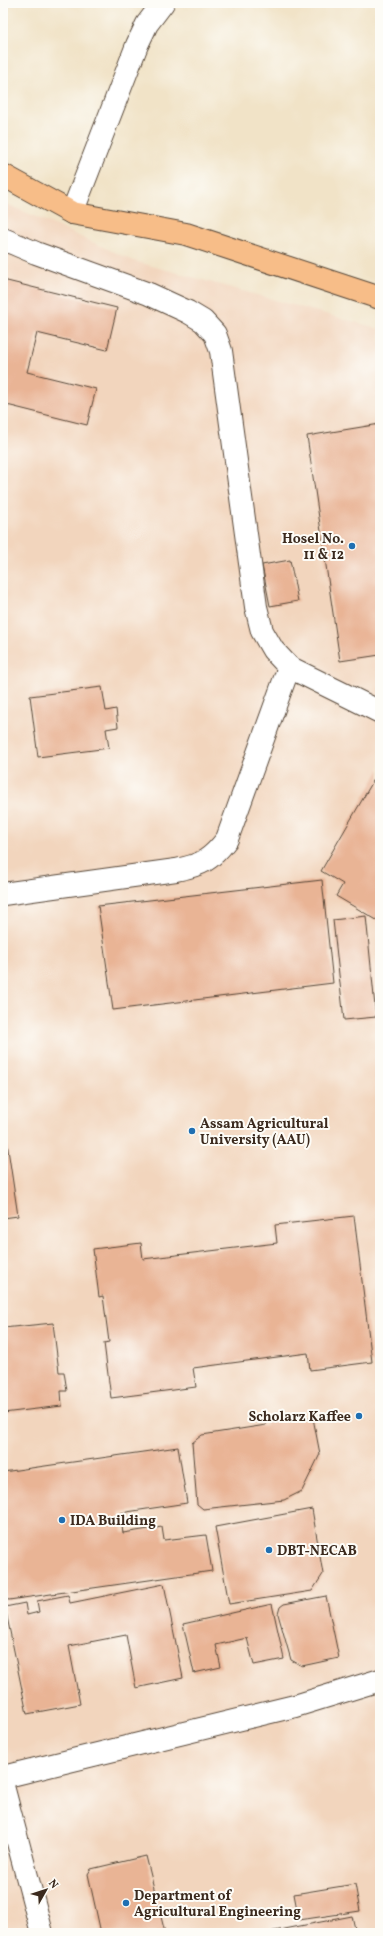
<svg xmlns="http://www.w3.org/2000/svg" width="383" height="1936" font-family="Vollkorn,serif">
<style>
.built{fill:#f2d5bd}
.building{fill:#e9b495}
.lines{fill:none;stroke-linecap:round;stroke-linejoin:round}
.minor-casing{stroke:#564637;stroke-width:24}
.major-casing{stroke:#564637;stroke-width:24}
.minor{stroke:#fff;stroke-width:22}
.major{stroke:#f7bd88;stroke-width:22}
.poi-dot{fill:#1f6fb2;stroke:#fdfcf7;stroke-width:1.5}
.labels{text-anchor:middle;stroke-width:4;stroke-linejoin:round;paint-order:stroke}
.poi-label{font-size:14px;font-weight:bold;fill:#3b2a1e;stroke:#fdfcf7;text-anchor:start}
</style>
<rect width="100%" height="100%" fill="#fdfcf7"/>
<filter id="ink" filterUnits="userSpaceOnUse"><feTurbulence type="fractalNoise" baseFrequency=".025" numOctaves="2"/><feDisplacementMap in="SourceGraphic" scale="8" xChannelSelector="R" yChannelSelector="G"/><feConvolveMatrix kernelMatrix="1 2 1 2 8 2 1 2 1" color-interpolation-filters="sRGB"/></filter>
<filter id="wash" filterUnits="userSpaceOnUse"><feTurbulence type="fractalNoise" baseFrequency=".012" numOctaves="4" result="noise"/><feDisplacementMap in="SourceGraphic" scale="16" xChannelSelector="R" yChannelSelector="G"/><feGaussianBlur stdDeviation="0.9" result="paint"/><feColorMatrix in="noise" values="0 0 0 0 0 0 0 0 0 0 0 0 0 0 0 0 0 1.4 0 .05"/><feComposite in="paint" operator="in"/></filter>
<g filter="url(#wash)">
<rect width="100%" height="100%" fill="#f1e3c7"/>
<!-- built -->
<path class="built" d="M 3,202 L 134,261 L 380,329 L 380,1933 L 3,1933 Z"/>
<g id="blocks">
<!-- building -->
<path class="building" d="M 3,280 L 117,308 L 107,350 L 37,333 L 27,372 L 96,389 L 87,425 L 3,404 Z
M 380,424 L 380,655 L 340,661 L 307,436 Z
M 290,560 L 298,601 L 270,606 L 262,565 Z
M 102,687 L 106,711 L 116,709 L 118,727 L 106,729 L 109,748 L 38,757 L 30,696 Z
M 380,769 L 380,922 L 336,896 L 343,884 L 321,871 Z
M 322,880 L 333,983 L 113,1010 L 98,906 Z
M 366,916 L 376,1017 L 344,1020 L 333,920 Z
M 3,1116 L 18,1216 L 3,1218 Z
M 354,1216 L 372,1362 L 310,1370 L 308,1353 L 193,1368 L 196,1387 L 111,1398 L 104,1343 L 109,1342 L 103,1296 L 99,1297 L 93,1249 L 141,1243 L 143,1259 L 277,1243 L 275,1225 Z
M 53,1323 L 59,1372 L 64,1372 L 67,1391 L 61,1391 L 62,1406 L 3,1413 L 3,1328 Z
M 297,1413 L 298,1420 L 313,1418 L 320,1454 L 302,1491 L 284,1500 L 203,1509 L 197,1504 L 192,1443 L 202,1435 L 266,1425 L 265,1418 Z
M 178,1447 L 187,1503 L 120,1513 L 123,1533 L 162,1527 L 164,1540 L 206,1535 L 212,1571 L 9,1600 L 5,1599 L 3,1586 L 3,1472 Z
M 312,1509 L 323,1574 L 312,1591 L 229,1604 L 215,1527 Z
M 164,1584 L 183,1678 L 136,1688 L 126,1635 L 69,1646 L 80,1704 L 27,1714 L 5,1607 L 25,1603 L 27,1615 L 39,1612 L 37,1601 L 68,1595 L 70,1603 Z
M 326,1596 L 339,1658 L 302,1666 L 291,1660 L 278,1614 L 280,1607 L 284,1604 Z
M 272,1604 L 284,1659 L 254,1665 L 247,1638 L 216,1645 L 221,1667 L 194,1673 L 183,1624 Z
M 146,1856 L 165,1933 L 101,1933 L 88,1874 L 91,1869 Z
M 355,1884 L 360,1911 L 299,1920 L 294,1894 Z
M 352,1916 L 356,1933 L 269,1933 L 269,1932 Z"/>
</g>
</g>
<g filter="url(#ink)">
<use href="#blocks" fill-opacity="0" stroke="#564637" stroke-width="1"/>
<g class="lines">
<!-- minor casing -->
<g class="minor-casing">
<path id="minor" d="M 72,213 L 137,45 L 147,24 L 163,3
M 3,239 L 36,253 L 149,294 L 188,312 L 203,321 L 215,334 L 221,351 L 256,607 L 262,631 L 273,650 L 289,667 L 380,712
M 3,894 L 176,870 C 202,865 211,860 227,839 L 289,667
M 3,1777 L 295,1706 L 380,1680
M 3,1786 L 42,1933"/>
</g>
<!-- major casing -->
<g class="major-casing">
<path id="major" d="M 3,175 L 72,213 L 186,234 L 380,298"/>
</g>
<!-- minor -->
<use href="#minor" class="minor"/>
<!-- major -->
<use href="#major" class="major"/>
</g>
</g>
<!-- markers -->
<g class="poi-dot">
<circle cx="352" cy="546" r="4"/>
<circle cx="192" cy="1131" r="4"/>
<circle cx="359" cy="1416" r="4"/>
<circle cx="62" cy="1520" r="4"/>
<circle cx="269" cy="1550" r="4"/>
<circle cx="126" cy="1903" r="4"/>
</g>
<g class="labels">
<!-- poi labels -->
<g class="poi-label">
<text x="344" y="543" text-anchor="end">Hosel No.<tspan x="344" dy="16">11 &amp; 12</tspan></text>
<text x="200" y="1128">Assam Agricultural<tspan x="200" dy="16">University (AAU)</tspan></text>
<text x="351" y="1421" text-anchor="end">Scholarz Kaffee</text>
<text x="70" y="1525">IDA Building</text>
<text x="277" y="1555">DBT-NECAB</text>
<text x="134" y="1900">Department of<tspan x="134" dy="16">Agricultural Engineering</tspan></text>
</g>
</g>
<!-- margin -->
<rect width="383" height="1936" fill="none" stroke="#fdfcf7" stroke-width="16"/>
<!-- north arrow -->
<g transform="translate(46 1890) rotate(51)" stroke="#fdfcf7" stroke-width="3" paint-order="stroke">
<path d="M0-3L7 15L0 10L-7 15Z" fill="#3b2a1e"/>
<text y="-6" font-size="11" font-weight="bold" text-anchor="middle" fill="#3b2a1e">N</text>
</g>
</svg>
